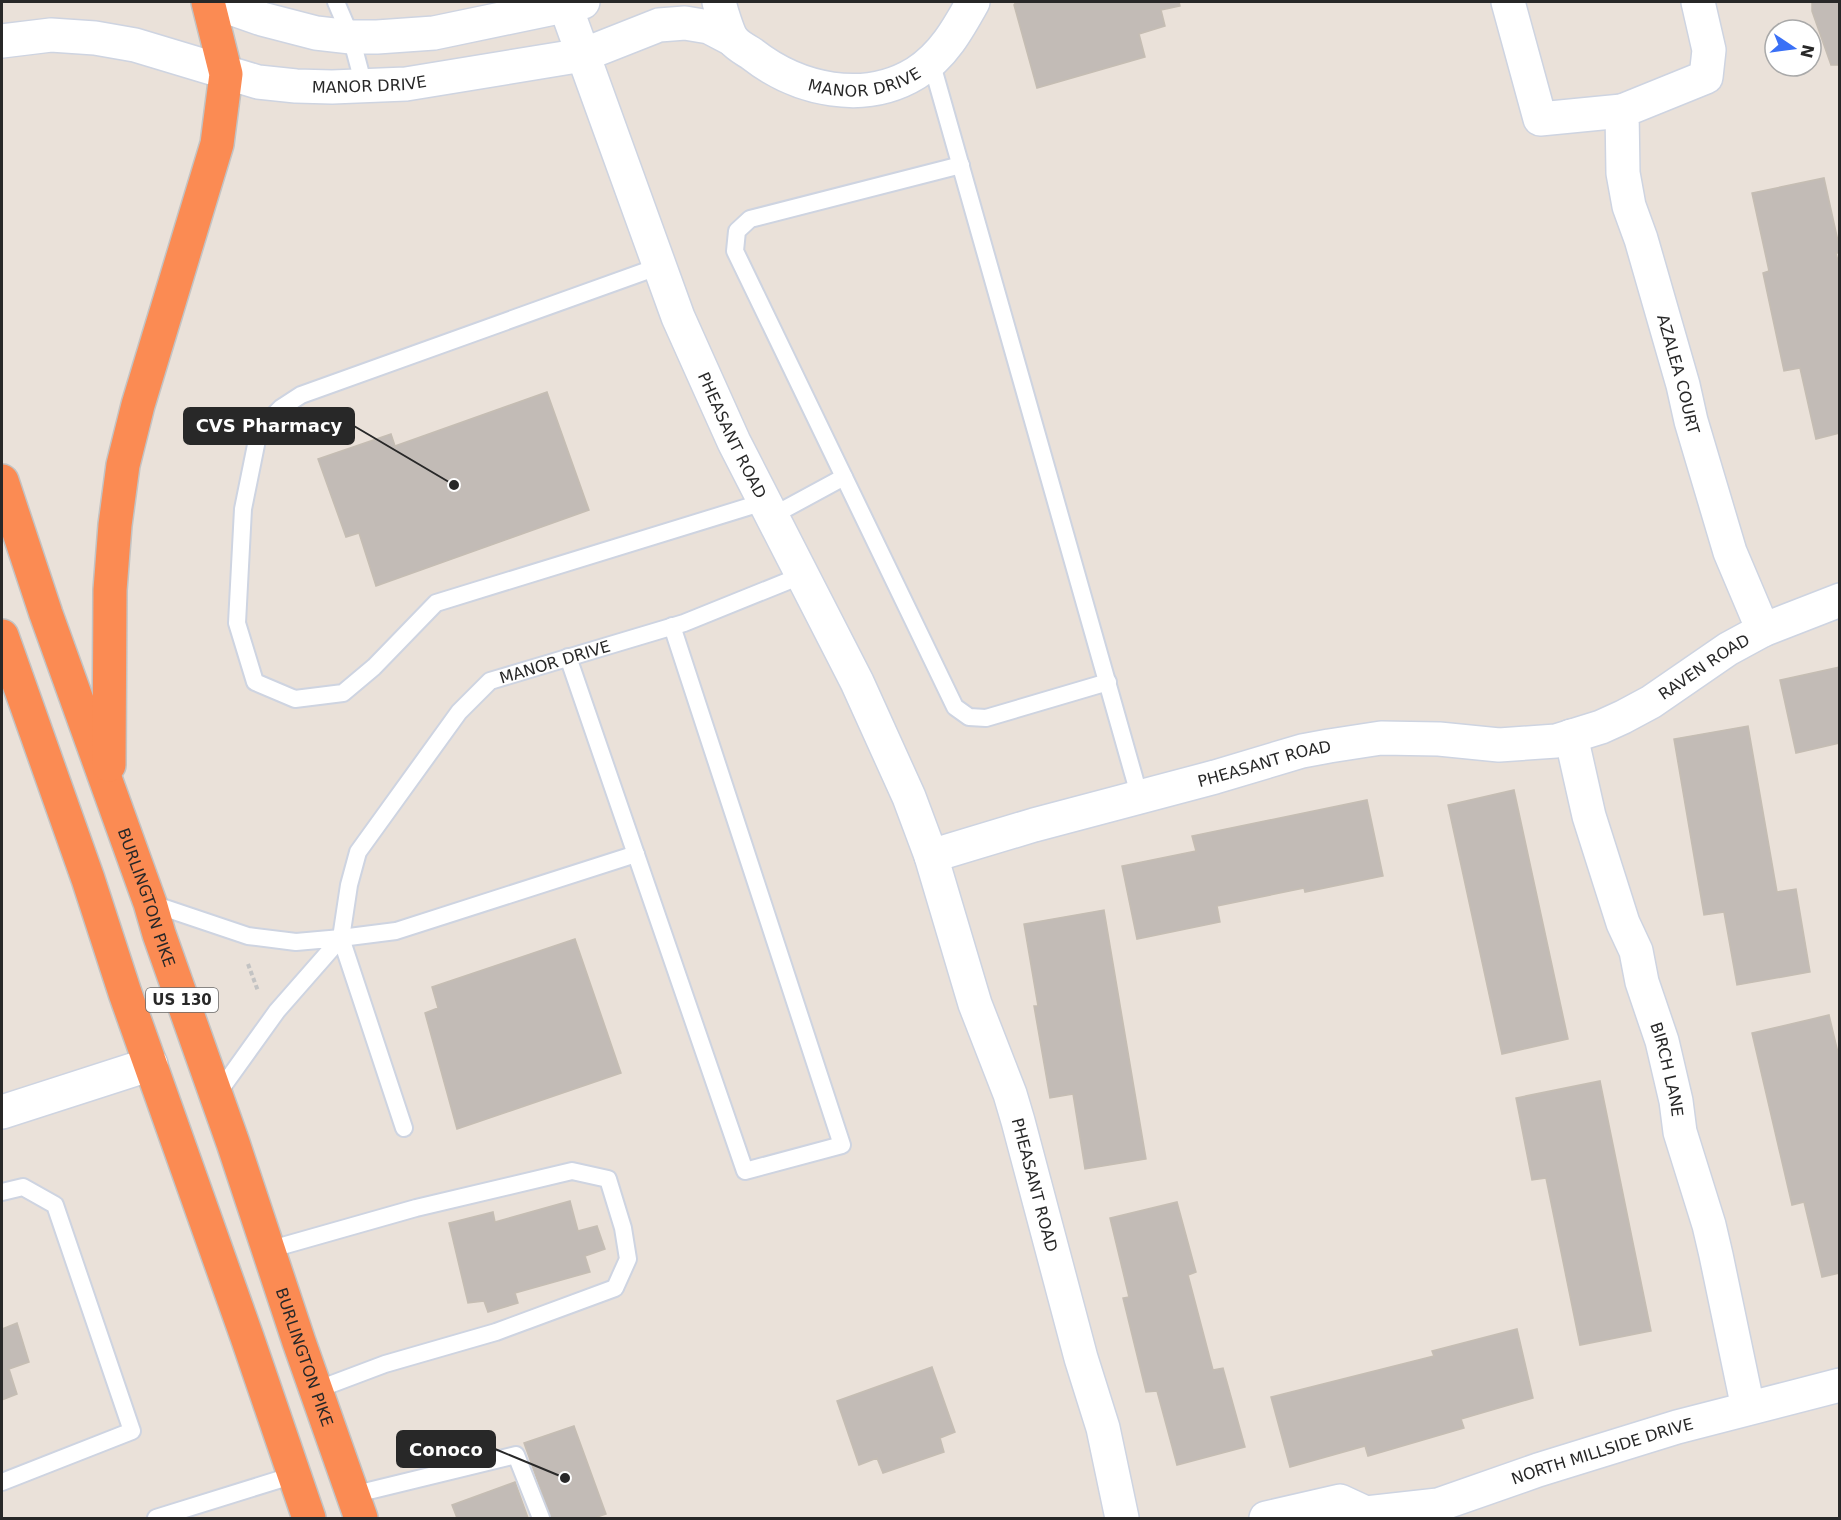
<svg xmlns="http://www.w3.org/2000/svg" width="1841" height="1520" font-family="'DejaVu Sans',sans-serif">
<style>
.building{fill:#c2bbb6;stroke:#c5bdb3;stroke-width:1.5}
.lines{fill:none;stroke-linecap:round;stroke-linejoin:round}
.lane-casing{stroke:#ced4e1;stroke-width:20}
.street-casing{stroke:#ced4e1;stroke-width:36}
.highway-casing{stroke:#c3c3c3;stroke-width:36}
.path{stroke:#c3c3c3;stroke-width:4;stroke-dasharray:4.5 3;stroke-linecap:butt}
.lane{stroke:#fff;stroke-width:16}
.street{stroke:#fff;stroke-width:33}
.highway{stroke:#fb8b53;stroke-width:33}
.labels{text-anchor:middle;stroke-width:6;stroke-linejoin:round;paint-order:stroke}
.shield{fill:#fff;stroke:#686868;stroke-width:1.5}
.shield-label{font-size:15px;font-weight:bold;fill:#282828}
.street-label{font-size:16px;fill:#282828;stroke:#fff}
.leader{fill:none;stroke:#282828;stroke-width:2}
.callout-dot{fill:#282828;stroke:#fff;stroke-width:2}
.callout{fill:#282828;stroke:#282828;stroke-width:2}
.callout-label{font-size:18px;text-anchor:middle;font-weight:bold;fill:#fff}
</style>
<rect width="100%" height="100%" fill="#eae1d9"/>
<!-- building -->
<path class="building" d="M 1016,2 L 1179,2 L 1180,6 L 1161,10 L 1165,26 L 1139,34 L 1145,57 L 1037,88 L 1014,5 Z
M 1812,2 L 1840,2 L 1840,65 L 1831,65 L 1812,11 Z
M 1824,178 L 1840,250 L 1840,253 L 1836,253 L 1840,269 L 1840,433 L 1816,439 L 1800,368 L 1784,371 L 1763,273 L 1769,271 L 1752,193 Z
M 547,392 L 589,510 L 376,586 L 359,533 L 346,537 L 318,459 L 391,434 L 395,446 Z
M 1840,667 L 1840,743 L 1796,753 L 1780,680 Z
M 1748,726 L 1777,892 L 1796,889 L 1810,972 L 1737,985 L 1724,912 L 1704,915 L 1674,739 Z
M 1514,790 L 1568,1039 L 1502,1054 L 1448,805 Z
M 1367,800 L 1383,876 L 1305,892 L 1304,888 L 1217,906 L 1220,922 L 1137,939 L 1122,866 L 1196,851 L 1192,836 Z
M 1104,910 L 1146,1159 L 1085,1169 L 1073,1094 L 1050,1098 L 1034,1006 L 1038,1006 L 1024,924 Z
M 575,939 L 621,1073 L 457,1129 L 425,1013 L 438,1008 L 432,987 Z
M 1829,1015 L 1840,1061 L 1840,1273 L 1822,1277 L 1804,1202 L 1792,1205 L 1752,1033 Z
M 1600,1081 L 1651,1331 L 1580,1345 L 1546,1178 L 1532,1180 L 1516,1098 Z
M 570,1201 L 578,1231 L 597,1226 L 605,1249 L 585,1256 L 590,1272 L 515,1293 L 518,1303 L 488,1312 L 484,1301 L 468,1303 L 449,1223 L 493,1212 L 495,1222 Z
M 1177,1202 L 1196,1272 L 1188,1275 L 1213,1370 L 1223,1368 L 1245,1447 L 1177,1465 L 1157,1391 L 1146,1392 L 1123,1298 L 1129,1297 L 1110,1218 Z
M 17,1323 L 29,1362 L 9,1369 L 17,1394 L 2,1400 L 2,1329 Z
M 1517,1329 L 1533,1398 L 1461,1419 L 1464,1428 L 1368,1456 L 1365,1446 L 1290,1467 L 1271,1397 L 1434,1356 L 1432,1351 Z
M 932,1367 L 955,1432 L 940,1438 L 944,1452 L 883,1473 L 877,1458 L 859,1465 L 837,1401 Z
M 574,1426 L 606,1514 L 594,1518 L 551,1518 L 524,1443 Z
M 515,1482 L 528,1518 L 457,1518 L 452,1505 Z"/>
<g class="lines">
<!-- lane casing -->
<g class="lane-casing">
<g id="lane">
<path d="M 336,2 L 351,37 L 364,86"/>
<path d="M 931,61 L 1140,798"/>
<path d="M 961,165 L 750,219 L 737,231 L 735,251 L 955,707 L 969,717 L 986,718 L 1108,682"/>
<path d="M 660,266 L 301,395 L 281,408 L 259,430 L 243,509 L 237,623 L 255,682 L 295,699 L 343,693 L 374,667 L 436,603 L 764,502"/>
<path d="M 772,516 L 844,477"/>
<path d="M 568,657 L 745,1171 L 842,1145 L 672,626"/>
<path d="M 150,903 L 248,936 L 296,942 L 341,938 L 277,1011 L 216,1096"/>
<path d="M 341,938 L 396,931 L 636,854"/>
<path id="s1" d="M 404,1128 L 341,938 L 349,885 L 358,852 L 459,712 L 490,681 L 684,623 L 803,575"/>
<path d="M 2,1192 L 23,1187 L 55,1205 L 132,1431 L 2,1482"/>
<path d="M 268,1250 L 416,1208 L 572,1171 L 608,1179 L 623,1228 L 628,1259 L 615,1288 L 496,1332 L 385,1364 L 316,1390"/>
<path d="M 352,1495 L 516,1455 L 541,1518"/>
<path d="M 156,1518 L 294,1475"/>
</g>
</g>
<!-- street casing -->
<g class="street-casing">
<g id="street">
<path d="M 213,2 L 262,19 L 316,33 L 351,37 L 377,37 L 434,33 L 583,2"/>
<path id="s2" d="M 564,2 L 678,317 L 734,442 L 857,682 L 909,797 L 931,856 L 975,1004 L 1010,1094 L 1018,1121 L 1081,1358 L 1103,1428 L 1122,1518"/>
<path id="s3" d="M 719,2 C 721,10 728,34 733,40 C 738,46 746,50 752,54 C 798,90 864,105 916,73 C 943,56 958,29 973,2"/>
<path d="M 1508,2 L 1540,119 L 1622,111"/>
<path id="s4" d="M 1698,2 L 1709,50 L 1706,77 L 1622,111 L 1623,173 L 1629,206 L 1641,239 L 1683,385 L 1691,421 L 1730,552 L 1763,630"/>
<path id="s5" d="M 2,41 L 51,35 L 95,38 L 135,45 L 258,82 L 296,86 L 332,87 L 406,84 L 583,55 L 659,25 L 685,23 L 709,27 L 732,39"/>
<path id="s6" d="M 1571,736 L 1589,816 L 1623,923 L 1636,951 L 1642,982 L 1662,1041 L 1676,1101 L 1680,1132 L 1709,1225 L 1716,1255 L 1748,1408"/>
<path id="s7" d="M 931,856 L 1034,825 L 1215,777 L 1302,751 L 1329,746 L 1381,738 L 1439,739 L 1499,745 L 1556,741 L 1601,727 L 1623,717 L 1651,702 L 1728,649 L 1763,630 L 1840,600"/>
<path d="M 2,1112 L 151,1064"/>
<path id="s8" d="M 1266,1518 L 1340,1501 L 1366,1513 L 1438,1505 L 1538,1470 L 1677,1427 L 1840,1385"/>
</g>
</g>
<!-- highway casing -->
<g class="highway-casing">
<g id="highway">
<path id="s9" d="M 2,481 L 46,614 L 150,903 L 159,934 L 233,1143 L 299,1342 L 361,1518"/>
<path d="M 2,636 L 88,879 L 125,993 L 247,1337 L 309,1518"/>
<path d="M 109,765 L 110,590 L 115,525 L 123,465 L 138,405 L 217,144 L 226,74 L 208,2"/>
</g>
</g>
<!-- path -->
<path class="path" d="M 248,964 L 258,991"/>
<!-- lane -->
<use href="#lane" class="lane"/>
<!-- street -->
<use href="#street" class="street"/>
<!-- highway -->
<use href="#highway" class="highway"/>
</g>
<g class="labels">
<!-- shield labels -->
<rect class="shield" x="146" y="988" width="72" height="24" rx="4.5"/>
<g class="shield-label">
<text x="182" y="1005">US 130</text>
</g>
<!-- street labels -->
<g class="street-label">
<text dy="6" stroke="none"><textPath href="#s3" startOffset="186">MANOR DRIVE</textPath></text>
<text dy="6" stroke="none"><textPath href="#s5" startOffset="374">MANOR DRIVE</textPath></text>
<text dy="6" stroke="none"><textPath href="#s4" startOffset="438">AZALEA COURT</textPath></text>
<text dy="6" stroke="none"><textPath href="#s2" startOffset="465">PHEASANT ROAD</textPath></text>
<text dy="6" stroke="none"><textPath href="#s1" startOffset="572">MANOR DRIVE</textPath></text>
<text dy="6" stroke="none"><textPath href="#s7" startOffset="808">RAVEN ROAD</textPath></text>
<text dy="6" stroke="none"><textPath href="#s7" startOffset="346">PHEASANT ROAD</textPath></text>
<text dy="6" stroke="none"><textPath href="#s9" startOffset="441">BURLINGTON PIKE</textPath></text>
<text dy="6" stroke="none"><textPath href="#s6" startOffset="348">BIRCH LANE</textPath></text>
<text dy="6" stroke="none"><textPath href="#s2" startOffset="1276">PHEASANT ROAD</textPath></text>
<text dy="6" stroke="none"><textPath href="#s9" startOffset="927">BURLINGTON PIKE</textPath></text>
<text dy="6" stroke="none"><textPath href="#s8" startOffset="350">NORTH MILLSIDE DRIVE</textPath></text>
</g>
</g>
<!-- callouts -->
<path class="leader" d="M454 485L354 426M565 1478L495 1449"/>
<g class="callout-dot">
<circle cx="454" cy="485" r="6"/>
<circle cx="565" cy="1478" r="6"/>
</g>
<g class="callout">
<rect x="184" y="408" width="170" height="36" rx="6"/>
<rect x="397" y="1431" width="98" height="36" rx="6"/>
</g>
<g class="callout-label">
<text x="269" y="432">CVS Pharmacy</text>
<text x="446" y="1456">Conoco</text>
</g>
<!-- border -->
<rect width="1841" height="1520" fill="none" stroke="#282828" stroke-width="6"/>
<!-- north arrow -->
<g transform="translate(1793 48) rotate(103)"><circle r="28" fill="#ffffff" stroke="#a9a9a9" stroke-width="1.5"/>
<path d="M0-4.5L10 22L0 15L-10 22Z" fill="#3a70f6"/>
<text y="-9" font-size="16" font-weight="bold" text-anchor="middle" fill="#282828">N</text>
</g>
</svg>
